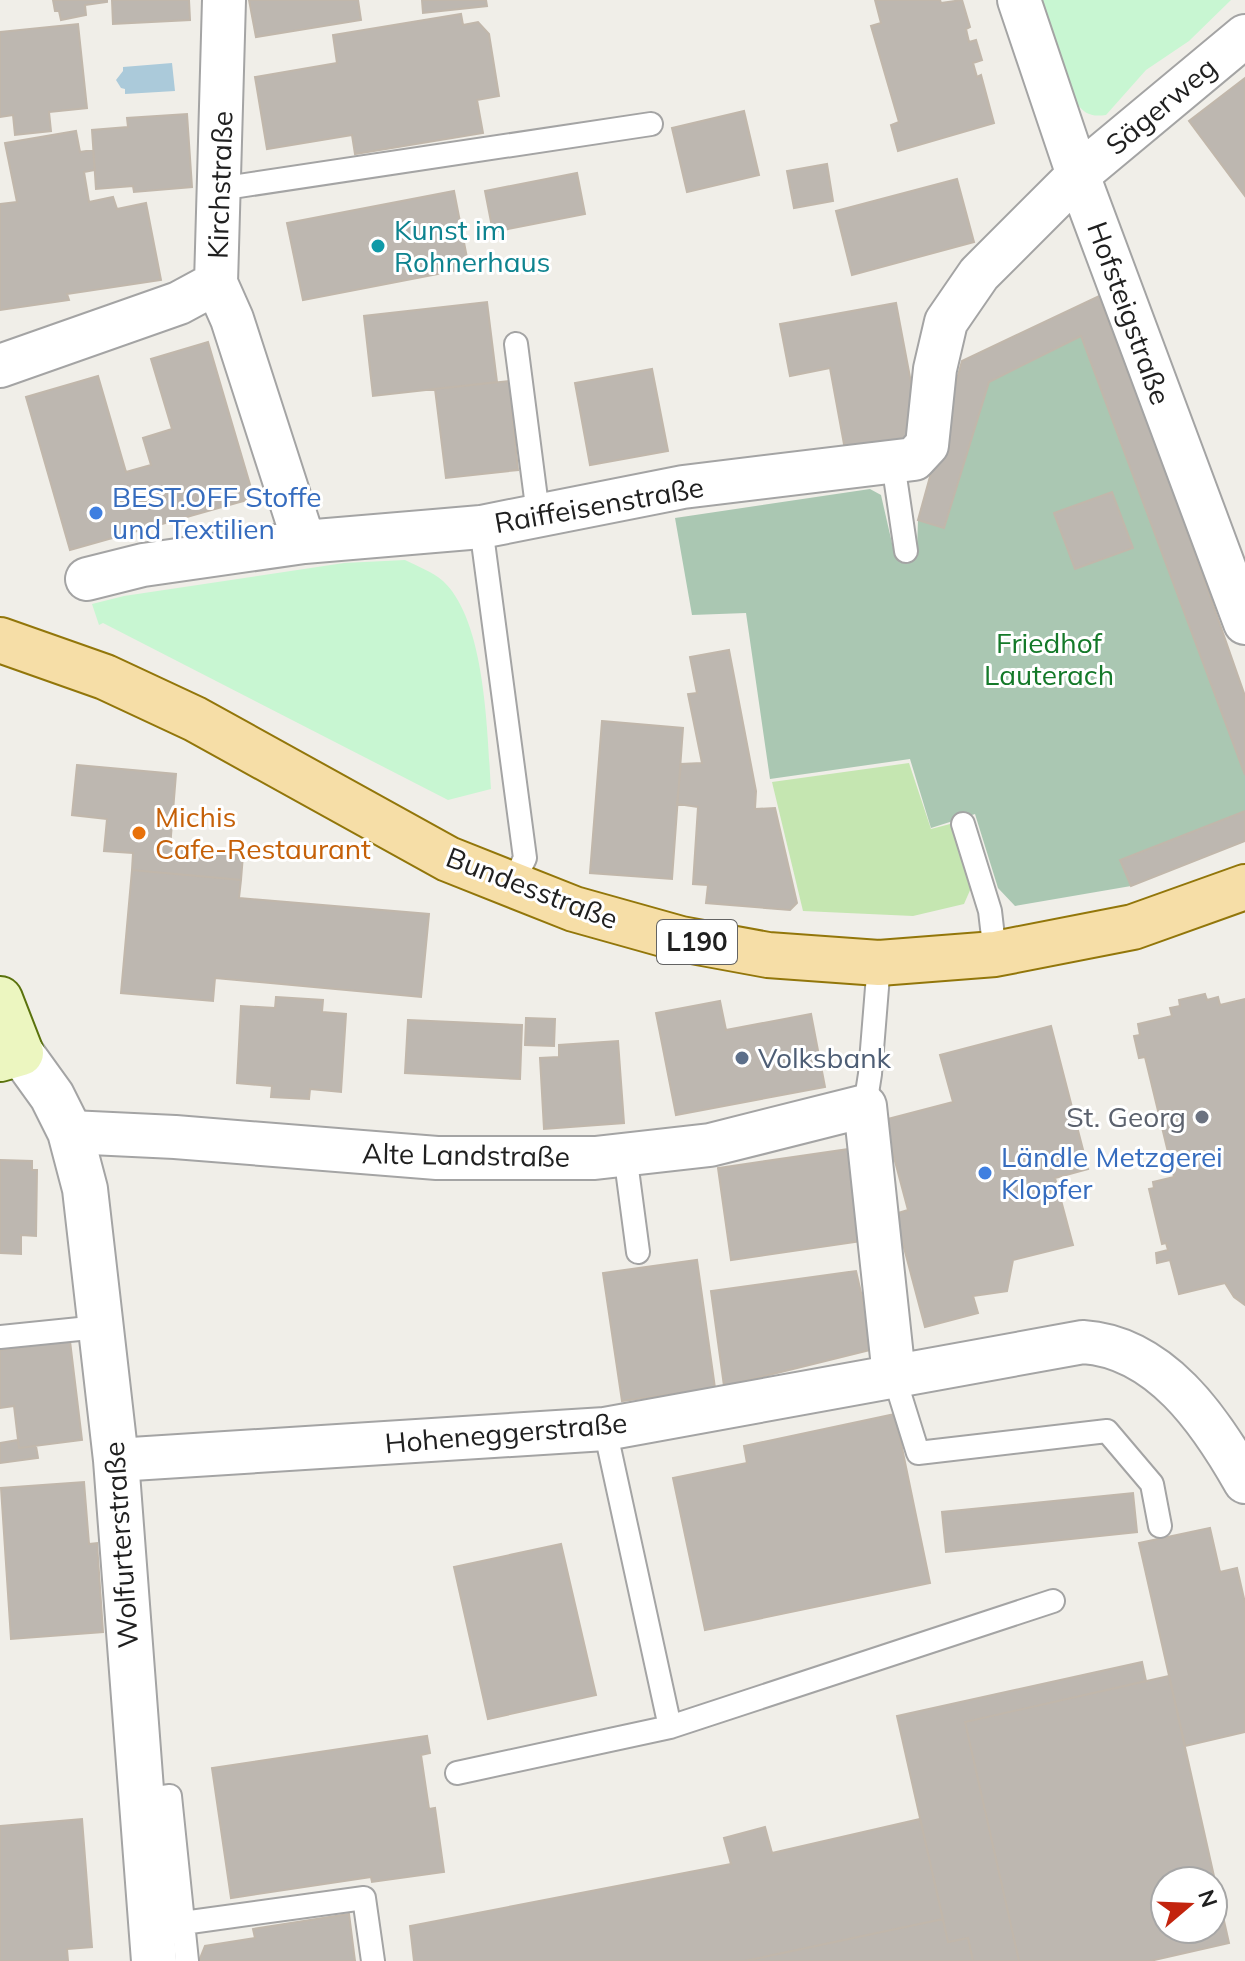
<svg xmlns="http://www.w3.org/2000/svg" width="1245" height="1961" font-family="Mulish,sans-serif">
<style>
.grass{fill:#c5e6b1}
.cemetery{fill:#aac7b2}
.park{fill:#c8f6d2}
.water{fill:#abcada}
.building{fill:#bdb7b0;stroke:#c1b7ab;stroke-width:2;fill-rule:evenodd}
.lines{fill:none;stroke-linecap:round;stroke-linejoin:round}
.service-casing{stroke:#a4a4a4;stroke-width:26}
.minor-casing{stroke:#a4a4a4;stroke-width:46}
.tertiary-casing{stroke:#a4a4a4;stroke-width:48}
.secondary-casing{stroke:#5a720d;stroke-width:48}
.primary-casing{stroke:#92760a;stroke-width:48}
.service{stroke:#fff;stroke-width:22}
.minor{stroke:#fff;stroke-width:42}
.tertiary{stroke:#fff;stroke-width:44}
.secondary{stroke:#ecf6c0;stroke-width:44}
.primary{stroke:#f6dea7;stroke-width:44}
.culture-dot{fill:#0f9aa8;stroke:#fff;stroke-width:3}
.shop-dot{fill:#3f7fe0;stroke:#fff;stroke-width:3}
.food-dot{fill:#e8710a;stroke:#fff;stroke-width:3}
.service-dot{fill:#5c6f8a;stroke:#fff;stroke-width:3}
.worship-dot{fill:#6b7280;stroke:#fff;stroke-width:3}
.labels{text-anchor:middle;stroke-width:6;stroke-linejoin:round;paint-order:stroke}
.shield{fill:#fff;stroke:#636363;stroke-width:2}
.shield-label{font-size:26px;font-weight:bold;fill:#202020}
.street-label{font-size:28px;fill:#202020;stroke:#fff}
.culture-label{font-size:28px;fill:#0d838f;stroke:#fff;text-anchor:start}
.shop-label{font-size:28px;fill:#366cbe;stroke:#fff;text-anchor:start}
.park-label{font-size:28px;fill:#147929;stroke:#fff}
.food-label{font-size:28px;fill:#c56008;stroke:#fff;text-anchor:start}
.service-label{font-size:28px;fill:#4e5e75;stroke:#fff;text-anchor:start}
.worship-label{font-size:28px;fill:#5b616d;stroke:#fff;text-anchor:end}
</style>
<rect width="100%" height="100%" fill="#f0eee8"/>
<!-- grass -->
<path class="grass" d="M 909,763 L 931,829 L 950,824 L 971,888 L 964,904 L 913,916 L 803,911 L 772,782 Z"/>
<!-- cemetery -->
<path class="cemetery" d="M 1099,296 L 1176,499 L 1245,696 L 1245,841 L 1131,886 L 1015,906 L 998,888 L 975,814 L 931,828 L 910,759 L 770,779 L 746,613 L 692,615 L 675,518 L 870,489 L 881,495 L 894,552 L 917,549 L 918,520 L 962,361 Z"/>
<!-- park -->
<path class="park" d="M 1038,0 L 1231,0 L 1189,41 L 1146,70 L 1106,115 C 1091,117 1084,114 1076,102 Z
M 405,560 C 417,566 433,572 443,581 C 486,621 487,732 491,789 L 448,800 L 103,623 L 99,625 L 92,604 L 124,596 L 344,563 Z"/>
<!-- water -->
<path class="water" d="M 172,63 L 175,91 L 125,94 L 125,89 L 121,88 L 116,80 L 123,71 L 123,67 Z"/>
<!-- building -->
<path class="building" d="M 53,0 L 107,0 L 107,2 L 85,5 L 86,15 L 61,20 L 59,11 L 55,11 Z
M 112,0 L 189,0 L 190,20 L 113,24 Z
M 249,0 L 358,0 L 361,20 L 256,37 Z
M 422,0 L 486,0 L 487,6 L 423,13 Z
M 875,0 L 940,0 L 941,3 L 962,0 L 970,27 L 966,29 L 969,42 L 976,40 L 982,60 L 973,63 L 977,77 L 981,75 L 994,123 L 898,151 L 891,125 L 899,122 L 871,26 L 881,23 Z
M 461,14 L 463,25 L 478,22 L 489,34 L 499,96 L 477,100 L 483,133 L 355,154 L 352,135 L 267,149 L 255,77 L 337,63 L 333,35 Z
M 78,24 L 87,108 L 49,112 L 51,131 L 15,135 L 13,115 L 0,117 L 0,32 Z
M 1245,78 L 1245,196 L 1189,121 Z
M 744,111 L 759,175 L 687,192 L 672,128 Z
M 187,114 L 192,187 L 134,192 L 133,186 L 96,189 L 92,130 L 128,127 L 127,118 Z
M 76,131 L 80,152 L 93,150 L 95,170 L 84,172 L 89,202 L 113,197 L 117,209 L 146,203 L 161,280 L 67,294 L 69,300 L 0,310 L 0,204 L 17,202 L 5,143 Z
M 827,164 L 833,201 L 794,208 L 787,171 Z
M 577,173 L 585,214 L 493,232 L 485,191 Z
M 957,179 L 974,242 L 852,275 L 836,211 Z
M 454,191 L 469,268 L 303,300 L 287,223 Z
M 1099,296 L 1176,499 L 1245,696 L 1245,775 L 1081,336 L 989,382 L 944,528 L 918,520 L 962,361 Z
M 487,302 L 497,382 L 373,396 L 364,316 Z
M 896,303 L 922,441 L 846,455 L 830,368 L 790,376 L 780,324 Z
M 208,342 L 254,498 L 70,550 L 26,397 L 98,376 L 126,472 L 151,465 L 143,438 L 172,429 L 151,359 Z
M 652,369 L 668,451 L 590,465 L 575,383 Z
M 509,381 L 518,470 L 446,478 L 435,389 Z
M 1112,492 L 1133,548 L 1075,569 L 1054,513 Z
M 729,650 L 756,791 L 755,809 L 775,808 L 797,903 L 790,910 L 706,903 L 708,885 L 693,884 L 698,807 L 677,804 L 681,764 L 702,763 L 688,694 L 697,693 L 690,657 Z
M 602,721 L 683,728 L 672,879 L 590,873 Z
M 77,765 L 176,774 L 170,848 L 243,855 L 241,880 L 132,870 L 133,853 L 104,851 L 107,819 L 72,815 Z
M 1245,811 L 1245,841 L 1131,886 L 1120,860 Z
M 132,870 L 241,880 L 239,898 L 429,914 L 421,997 L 215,978 L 213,1001 L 121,993 Z
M 1205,994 L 1207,1000 L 1218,997 L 1220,1005 L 1245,999 L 1245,1305 L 1234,1297 L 1225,1283 L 1179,1294 L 1170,1260 L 1157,1263 L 1156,1253 L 1168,1250 L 1166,1243 L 1162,1244 L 1149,1189 L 1154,1188 L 1153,1182 L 1174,1177 L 1145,1057 L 1139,1058 L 1134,1036 L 1140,1035 L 1138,1024 L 1172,1016 L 1170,1008 L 1180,1006 L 1179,1000 Z
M 276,997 L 323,1000 L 322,1012 L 346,1014 L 341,1092 L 310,1089 L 309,1099 L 271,1097 L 272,1086 L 237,1083 L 241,1006 L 275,1008 Z
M 720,1001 L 726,1030 L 811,1014 L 825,1087 L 676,1115 L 656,1013 Z
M 526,1018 L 555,1019 L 554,1046 L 525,1045 Z
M 408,1020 L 522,1025 L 520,1079 L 405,1073 Z
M 1051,1026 L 1088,1169 L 1055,1178 L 1073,1245 L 1013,1260 L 1007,1291 L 973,1296 L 978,1313 L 925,1327 L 895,1214 L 908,1210 L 884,1120 L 953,1102 L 940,1055 Z
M 618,1041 L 624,1123 L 544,1129 L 540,1058 L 559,1057 L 559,1045 Z
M 856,1148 L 869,1240 L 731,1260 L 718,1168 Z
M 0,1160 L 32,1161 L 32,1170 L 37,1170 L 36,1236 L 21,1235 L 21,1254 L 0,1253 Z
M 697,1260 L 715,1388 L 622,1401 L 603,1273 Z
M 856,1271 L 874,1349 L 724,1386 L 711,1291 Z
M 70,1341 L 82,1440 L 19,1448 L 14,1406 L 0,1408 L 0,1350 Z
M 895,1414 L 930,1583 L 705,1630 L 673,1478 L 747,1463 L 744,1446 Z
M 18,1440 L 19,1448 L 36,1446 L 38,1458 L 0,1463 L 0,1443 Z
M 84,1482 L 89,1544 L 97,1543 L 103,1632 L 11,1639 L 1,1488 Z
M 1133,1493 L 1137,1532 L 946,1552 L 942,1512 Z
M 1210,1528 L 1220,1572 L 1237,1568 L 1245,1603 L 1245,1732 L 1185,1746 L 1139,1543 Z
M 561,1544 L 596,1695 L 488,1719 L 454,1567 Z
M 1142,1662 L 1146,1681 L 965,1722 L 1019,1961 L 973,1961 L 968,1938 L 948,1942 L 897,1716 Z
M 1169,1676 L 1229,1943 L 1150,1961 L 1019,1961 L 965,1722 ZM 1165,1881 L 1213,1881 L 1213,1929 L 1165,1929 Z
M 427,1736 L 430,1753 L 421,1755 L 429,1809 L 435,1808 L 444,1872 L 372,1882 L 371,1877 L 231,1898 L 212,1768 Z
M 82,1819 L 92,1947 L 67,1949 L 68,1961 L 0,1961 L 0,1826 Z
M 920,1819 L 943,1919 L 745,1961 L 414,1961 L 410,1926 L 731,1864 L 724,1838 L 765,1827 L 772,1853 Z
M 349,1914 L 355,1961 L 199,1961 L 205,1946 L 255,1938 L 253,1929 Z
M 943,1919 L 948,1942 L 968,1938 L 973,1961 L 745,1961 Z"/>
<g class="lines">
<!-- service casing -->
<g class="service-casing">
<path id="service" d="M 219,189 L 651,124
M 516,344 L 538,514
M 893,463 L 906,551
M 481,527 L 525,858 L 512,885
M 963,824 L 990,911 L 995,954
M 865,1106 L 870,1074 L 879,963
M 625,1154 L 638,1252
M 0,1337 L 99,1327
M 894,1376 L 918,1453 L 1107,1431 L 1152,1484 L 1160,1526
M 605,1429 L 670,1727
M 457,1773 L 670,1727 L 1053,1601
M 140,1800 L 170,1796 L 187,1961
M 183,1923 L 364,1898 L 373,1961"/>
</g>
<!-- minor casing -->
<g class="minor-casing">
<path id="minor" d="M 224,0 L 216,283 L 232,319 L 304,542
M 1019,0 L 1078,175 L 1245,623
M 0,366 L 179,303 L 216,283
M 87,579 L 143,565 L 304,542 L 481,527 L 683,487 L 914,459 L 927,445 L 935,369 L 946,322 L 979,274 L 1078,175 L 1245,36
M 70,1132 L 175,1137 L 437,1158 L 595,1158 L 710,1145 L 865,1106 L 894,1376
M 116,1460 L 605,1429 L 1083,1342 C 1160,1347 1210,1420 1245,1482"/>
</g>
<!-- tertiary casing -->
<g class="tertiary-casing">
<path id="tertiary" d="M 21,1053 L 52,1096 L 70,1132 L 85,1189 L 116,1460 L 154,1961"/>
</g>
<!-- secondary casing -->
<g class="secondary-casing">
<path id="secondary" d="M 0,999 L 21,1053 L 0,1059"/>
</g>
<!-- primary casing -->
<g class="primary-casing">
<path id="primary" d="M 0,640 L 105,677 L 195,719 L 448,859 L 574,909 L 681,939 L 768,955 L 879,963 L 995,954 L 1133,927 L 1245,887"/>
</g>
<!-- service -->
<use href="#service" class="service"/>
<!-- minor -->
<use href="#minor" class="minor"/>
<!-- tertiary -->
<use href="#tertiary" class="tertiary"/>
<!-- secondary -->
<use href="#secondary" class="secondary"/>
<!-- primary -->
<use href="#primary" class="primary"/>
</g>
<!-- markers -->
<circle class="culture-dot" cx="378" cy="246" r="8"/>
<g class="shop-dot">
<circle cx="96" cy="513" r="8"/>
<circle cx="985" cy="1173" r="8"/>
</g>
<circle class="food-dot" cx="139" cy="833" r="8"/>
<circle class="service-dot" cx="742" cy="1058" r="8"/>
<circle class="worship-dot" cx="1202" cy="1117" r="8"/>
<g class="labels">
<!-- shield labels -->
<rect class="shield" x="657" y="920" width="80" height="44" rx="6"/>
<g class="shield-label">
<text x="697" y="951">L190</text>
</g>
<!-- street labels -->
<g class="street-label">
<text transform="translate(1161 106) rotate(-40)" y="10">Sägerweg</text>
<text transform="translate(220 185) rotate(-88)" y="10">Kirchstraße</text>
<text transform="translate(1129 313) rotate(70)" y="10">Hofsteigstraße</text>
<text transform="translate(599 505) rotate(-10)" y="10">Raiffeisenstraße</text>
<text transform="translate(532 888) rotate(21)" y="10">Bundesstraße</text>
<text transform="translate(466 1155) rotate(1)" y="10">Alte Landstraße</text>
<text transform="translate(506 1433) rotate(-5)" y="10">Hoheneggerstraße</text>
<text transform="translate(121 1545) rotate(-94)" y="10">Wolfurterstraße</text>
</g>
<!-- culture labels -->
<g class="culture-label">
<text x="394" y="240">Kunst im<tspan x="394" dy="32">Rohnerhaus</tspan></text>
</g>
<!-- shop labels -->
<g class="shop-label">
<text x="112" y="507">BEST.OFF Stoffe<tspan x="112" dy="32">und Textilien</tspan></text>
<text x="1001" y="1167">Ländle Metzgerei<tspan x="1001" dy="32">Klopfer</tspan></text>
</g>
<!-- park labels -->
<g class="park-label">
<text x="1049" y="653">Friedhof<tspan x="1049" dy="32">Lauterach</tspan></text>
</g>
<!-- food labels -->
<g class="food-label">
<text x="155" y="827">Michis<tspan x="155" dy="32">Cafe-Restaurant</tspan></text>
</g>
<!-- service labels -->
<g class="service-label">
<text x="758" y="1068">Volksbank</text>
</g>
<!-- worship labels -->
<g class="worship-label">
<text x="1186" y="1127">St. Georg</text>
</g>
</g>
<!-- north arrow -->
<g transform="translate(1189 1905) rotate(71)"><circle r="38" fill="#ffffff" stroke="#a6a6a6" stroke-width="2"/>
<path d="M0-6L14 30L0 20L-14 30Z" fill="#c3240e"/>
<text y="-12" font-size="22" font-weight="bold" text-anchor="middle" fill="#202020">N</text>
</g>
</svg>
